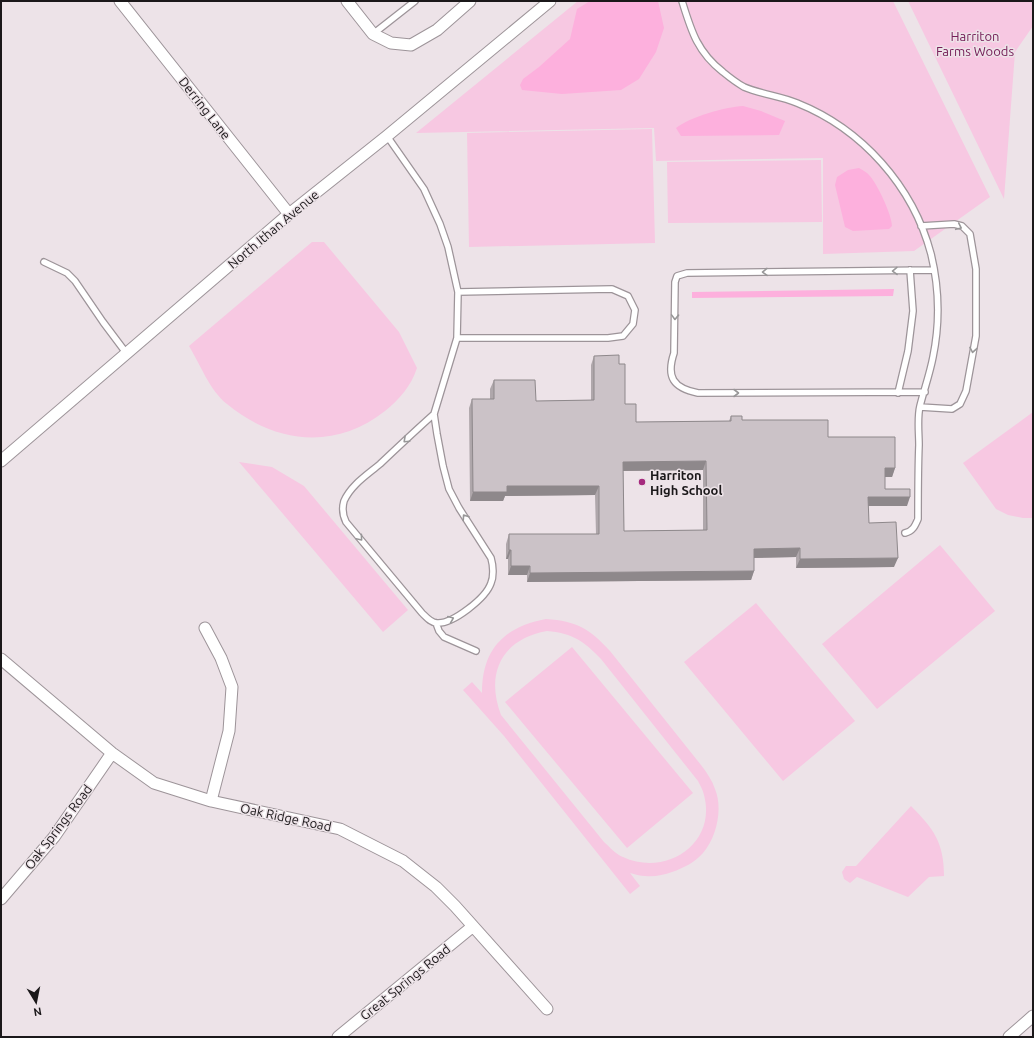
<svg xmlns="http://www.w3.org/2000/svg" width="1034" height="1038" font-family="Ubuntu,sans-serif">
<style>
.green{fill:#f7c8e2;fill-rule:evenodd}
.water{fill:#fdb0dd}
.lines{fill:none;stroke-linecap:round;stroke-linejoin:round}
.lane-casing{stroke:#9d9499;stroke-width:8}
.street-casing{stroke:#9d9499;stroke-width:13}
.lane{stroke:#fff;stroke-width:5.5}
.street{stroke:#fff;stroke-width:11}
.wall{fill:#afa7ab;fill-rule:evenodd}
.shaded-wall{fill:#8e888b}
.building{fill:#cbc2c7;stroke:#8e888b;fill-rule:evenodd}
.oneway{stroke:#989798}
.poi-dot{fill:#a5297d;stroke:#ede3e8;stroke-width:1.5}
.labels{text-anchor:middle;stroke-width:3;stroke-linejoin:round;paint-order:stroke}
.park-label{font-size:13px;fill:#762059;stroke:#ede3e8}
.street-label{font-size:13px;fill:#1b181a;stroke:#ede3e8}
.poi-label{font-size:13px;font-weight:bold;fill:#1b181a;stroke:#ede3e8;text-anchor:start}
</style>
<rect width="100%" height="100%" fill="#ede3e8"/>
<!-- green -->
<path class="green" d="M 578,1 L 893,1 L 990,197 L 914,251 L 823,254 L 823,158 L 656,161 L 654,128 L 416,133 Z
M 908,1 L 1033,1 L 1033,26 L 1015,52 L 1004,199 Z
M 652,129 L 655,243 L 469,247 L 467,133 Z
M 821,160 L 822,222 L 668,223 L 667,162 Z
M 312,242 L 324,242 L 399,332 L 417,368 C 411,386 400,399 385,411 C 335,451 274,443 227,404 C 210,391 200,364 189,346 Z
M 1033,412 L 1033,518 L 1023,518 L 1008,515 L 996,509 L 963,463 Z
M 239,462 L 272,467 L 304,486 L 408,610 L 383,632 Z
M 940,545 L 995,611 L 877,709 L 822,644 Z
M 756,603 L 855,721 L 783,781 L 684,662 Z
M 546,619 C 577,621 590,629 610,651 L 701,765 C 707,773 712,780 715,789 C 723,808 717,837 703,853 C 695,862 684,868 672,872 C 664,875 654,877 645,876 C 640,876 635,874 630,873 L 640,886 L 630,894 L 504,736 L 463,690 L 472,682 L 482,693 C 482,649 504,627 546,619 ZM 547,631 C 572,633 584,641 601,659 L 698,781 C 700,785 703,790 704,795 C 717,844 666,877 623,857 C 615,854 610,847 604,842 L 501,715 C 485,673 502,639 547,631 Z
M 572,647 L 693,793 L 627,848 L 505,702 Z
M 911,806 C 934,829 944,843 944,876 L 929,877 L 908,897 L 857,877 L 850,883 L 844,879 L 842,872 L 846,866 L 856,866 Z"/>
<!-- water -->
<path class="water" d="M 590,1 L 658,1 L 664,28 L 656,52 L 639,79 L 621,90 L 562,94 L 522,90 L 520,85 L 523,79 L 539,67 L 570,39 L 577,9 Z
M 743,106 L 761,111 L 785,121 L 779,135 L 681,136 L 676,128 C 690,117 725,107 743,106 Z
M 859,168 C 862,170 867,172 869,175 C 877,183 892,215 892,226 L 889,229 L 853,231 L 845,227 L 835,185 L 837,177 L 848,170 Z
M 894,289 L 893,296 L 692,298 L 692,292 Z"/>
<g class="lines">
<!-- lane casing -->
<g class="lane-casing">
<path id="lane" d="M 682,1 C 691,30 697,52 723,72 C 729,77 737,83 744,87 C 760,94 780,96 797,103 C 862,129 913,186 931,254 C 939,287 940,323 933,357 C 930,373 924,390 920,406 C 917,418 919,433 919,445 C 918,470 918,495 918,519 C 915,526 913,531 905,533
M 373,34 L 415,1
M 387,136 L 424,189 L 440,224 L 448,247 L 458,292 L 457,338 L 608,338 L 623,336 L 633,324 L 635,310 L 628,296 L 612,289 L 458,292
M 44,262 L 67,273 L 75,281 L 103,322 L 127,354
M 925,392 L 698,393 C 673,388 666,377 674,353 L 675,282 L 677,276 L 687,273 L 934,270
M 898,393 L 908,351 L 913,311 L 910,270
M 920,407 L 952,409 L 960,404 L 966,391 L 976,336 L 976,269 L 970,234 L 962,226 L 954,224 L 921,226
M 434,414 C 416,430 398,447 380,464 C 367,475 351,485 344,501 C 342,508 343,516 346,522 L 422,613 C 426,617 431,623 437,623 C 453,624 486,598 491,583 C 494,576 493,565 491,558 L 459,508 L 449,489 L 443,466 L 437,434 L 434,414 L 457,338
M 436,623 L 439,631 L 444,637 L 476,651"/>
</g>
<!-- street casing -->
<g class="street-casing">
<path id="street" d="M 120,1 L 289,214
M 347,1 L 373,34 L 391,43 L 411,45 L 437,30 L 470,1
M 1,461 L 289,214 L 387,136 L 550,1
M 205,628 L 221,658 L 232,687 L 229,731 L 211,801
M 1,659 L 112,753 L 154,783 L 211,801 L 340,829 L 403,861 L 436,887 L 455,906 L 547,1009
M 1,899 L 54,837 L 112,753
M 338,1037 L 472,927
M 1009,1037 L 1033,1016"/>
</g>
<!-- lane -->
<use href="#lane" class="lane"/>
<!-- street -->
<use href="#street" class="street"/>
</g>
<!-- wall -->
<path class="wall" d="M 594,356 L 619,364 L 625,404 L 636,422 L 729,421 L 731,416 L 742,420 L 828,437 L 895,468 L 892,477 L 885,477 L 885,489 L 907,506 L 868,506 L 869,523 L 894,567 L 796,568 L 796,557 L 754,558 L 754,571 L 751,580 L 527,582 L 527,575 L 508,575 L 508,559 L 506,559 L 506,544 L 509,534 L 596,534 L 595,495 L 505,496 L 503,501 L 470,501 L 469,408 L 472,399 L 490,399 L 490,389 L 494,380 L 536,401 L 591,400 L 591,365 ZM 703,470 L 703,530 L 624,531 L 623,471 Z"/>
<!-- shaded-wall -->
<path class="shaded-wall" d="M 706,461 L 703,470 L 620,471 L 623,462 Z
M 885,468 L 895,468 L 892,477 L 882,477 Z
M 507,486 L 599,486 L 595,495 L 505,496 L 503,501 L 470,501 L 473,492 Z
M 868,497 L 910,497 L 907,506 L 865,506 Z
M 800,548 L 796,557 L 751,558 L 754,549 Z
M 509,550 L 511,550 L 508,559 L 506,559 Z
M 898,558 L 894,567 L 796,568 L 800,559 Z
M 511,566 L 530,566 L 527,575 L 508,575 Z
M 754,571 L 751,580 L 527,582 L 530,573 Z"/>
<!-- building -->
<path class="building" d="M 619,355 L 619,364 L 625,364 L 625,404 L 636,404 L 636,422 L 731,421 L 731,416 L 742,416 L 742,420 L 828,420 L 828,437 L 895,437 L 895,468 L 885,468 L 885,489 L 910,489 L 910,497 L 868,497 L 869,523 L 896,522 L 898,558 L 800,559 L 800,548 L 754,549 L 754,571 L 530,573 L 530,566 L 511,566 L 511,550 L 509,550 L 509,534 L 599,534 L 599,486 L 507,486 L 507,492 L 473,492 L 472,399 L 494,399 L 494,380 L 535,380 L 536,401 L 594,400 L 594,356 ZM 706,461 L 707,530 L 624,531 L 623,462 Z"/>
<!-- one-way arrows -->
<defs><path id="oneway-chevron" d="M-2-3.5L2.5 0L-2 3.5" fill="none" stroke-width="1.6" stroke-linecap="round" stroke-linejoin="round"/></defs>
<g class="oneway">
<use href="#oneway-chevron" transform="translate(959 227) rotate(25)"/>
<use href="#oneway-chevron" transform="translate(895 271) rotate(179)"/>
<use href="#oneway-chevron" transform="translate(765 272) rotate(179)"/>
<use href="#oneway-chevron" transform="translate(675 317) rotate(92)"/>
<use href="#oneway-chevron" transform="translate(973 350) rotate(100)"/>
<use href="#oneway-chevron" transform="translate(736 393)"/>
<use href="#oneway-chevron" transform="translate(406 440) rotate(137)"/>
<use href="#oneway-chevron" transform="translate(465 517) rotate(-124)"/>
<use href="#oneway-chevron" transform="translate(360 538) rotate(50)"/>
<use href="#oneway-chevron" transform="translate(451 619) rotate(-23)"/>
</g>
<!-- markers -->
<circle class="poi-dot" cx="642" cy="482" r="4"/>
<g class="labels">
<!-- park labels -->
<g class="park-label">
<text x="975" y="41">Harriton<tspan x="975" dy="15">Farms Woods</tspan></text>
</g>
<!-- street labels -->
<g class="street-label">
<text transform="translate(205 108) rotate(52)" y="5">Derring Lane</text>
<text transform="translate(273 229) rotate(-40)" y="5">North Ithan Avenue</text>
<text transform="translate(286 817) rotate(12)" y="5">Oak Ridge Road</text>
<text transform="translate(58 827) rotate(-53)" y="5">Oak Springs Road</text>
<text transform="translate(405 982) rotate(-39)" y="5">Great Springs Road</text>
</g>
<!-- poi labels -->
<g class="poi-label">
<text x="650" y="480">Harriton<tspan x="650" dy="15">High School</tspan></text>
</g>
</g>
<!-- border -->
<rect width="1034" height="1038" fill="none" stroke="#1b181a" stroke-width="4"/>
<!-- north arrow -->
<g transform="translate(36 1002) rotate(170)" stroke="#ede3e8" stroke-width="3" paint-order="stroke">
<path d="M0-3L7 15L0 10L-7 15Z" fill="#1b181a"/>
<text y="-6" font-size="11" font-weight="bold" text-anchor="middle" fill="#1b181a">N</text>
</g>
</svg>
